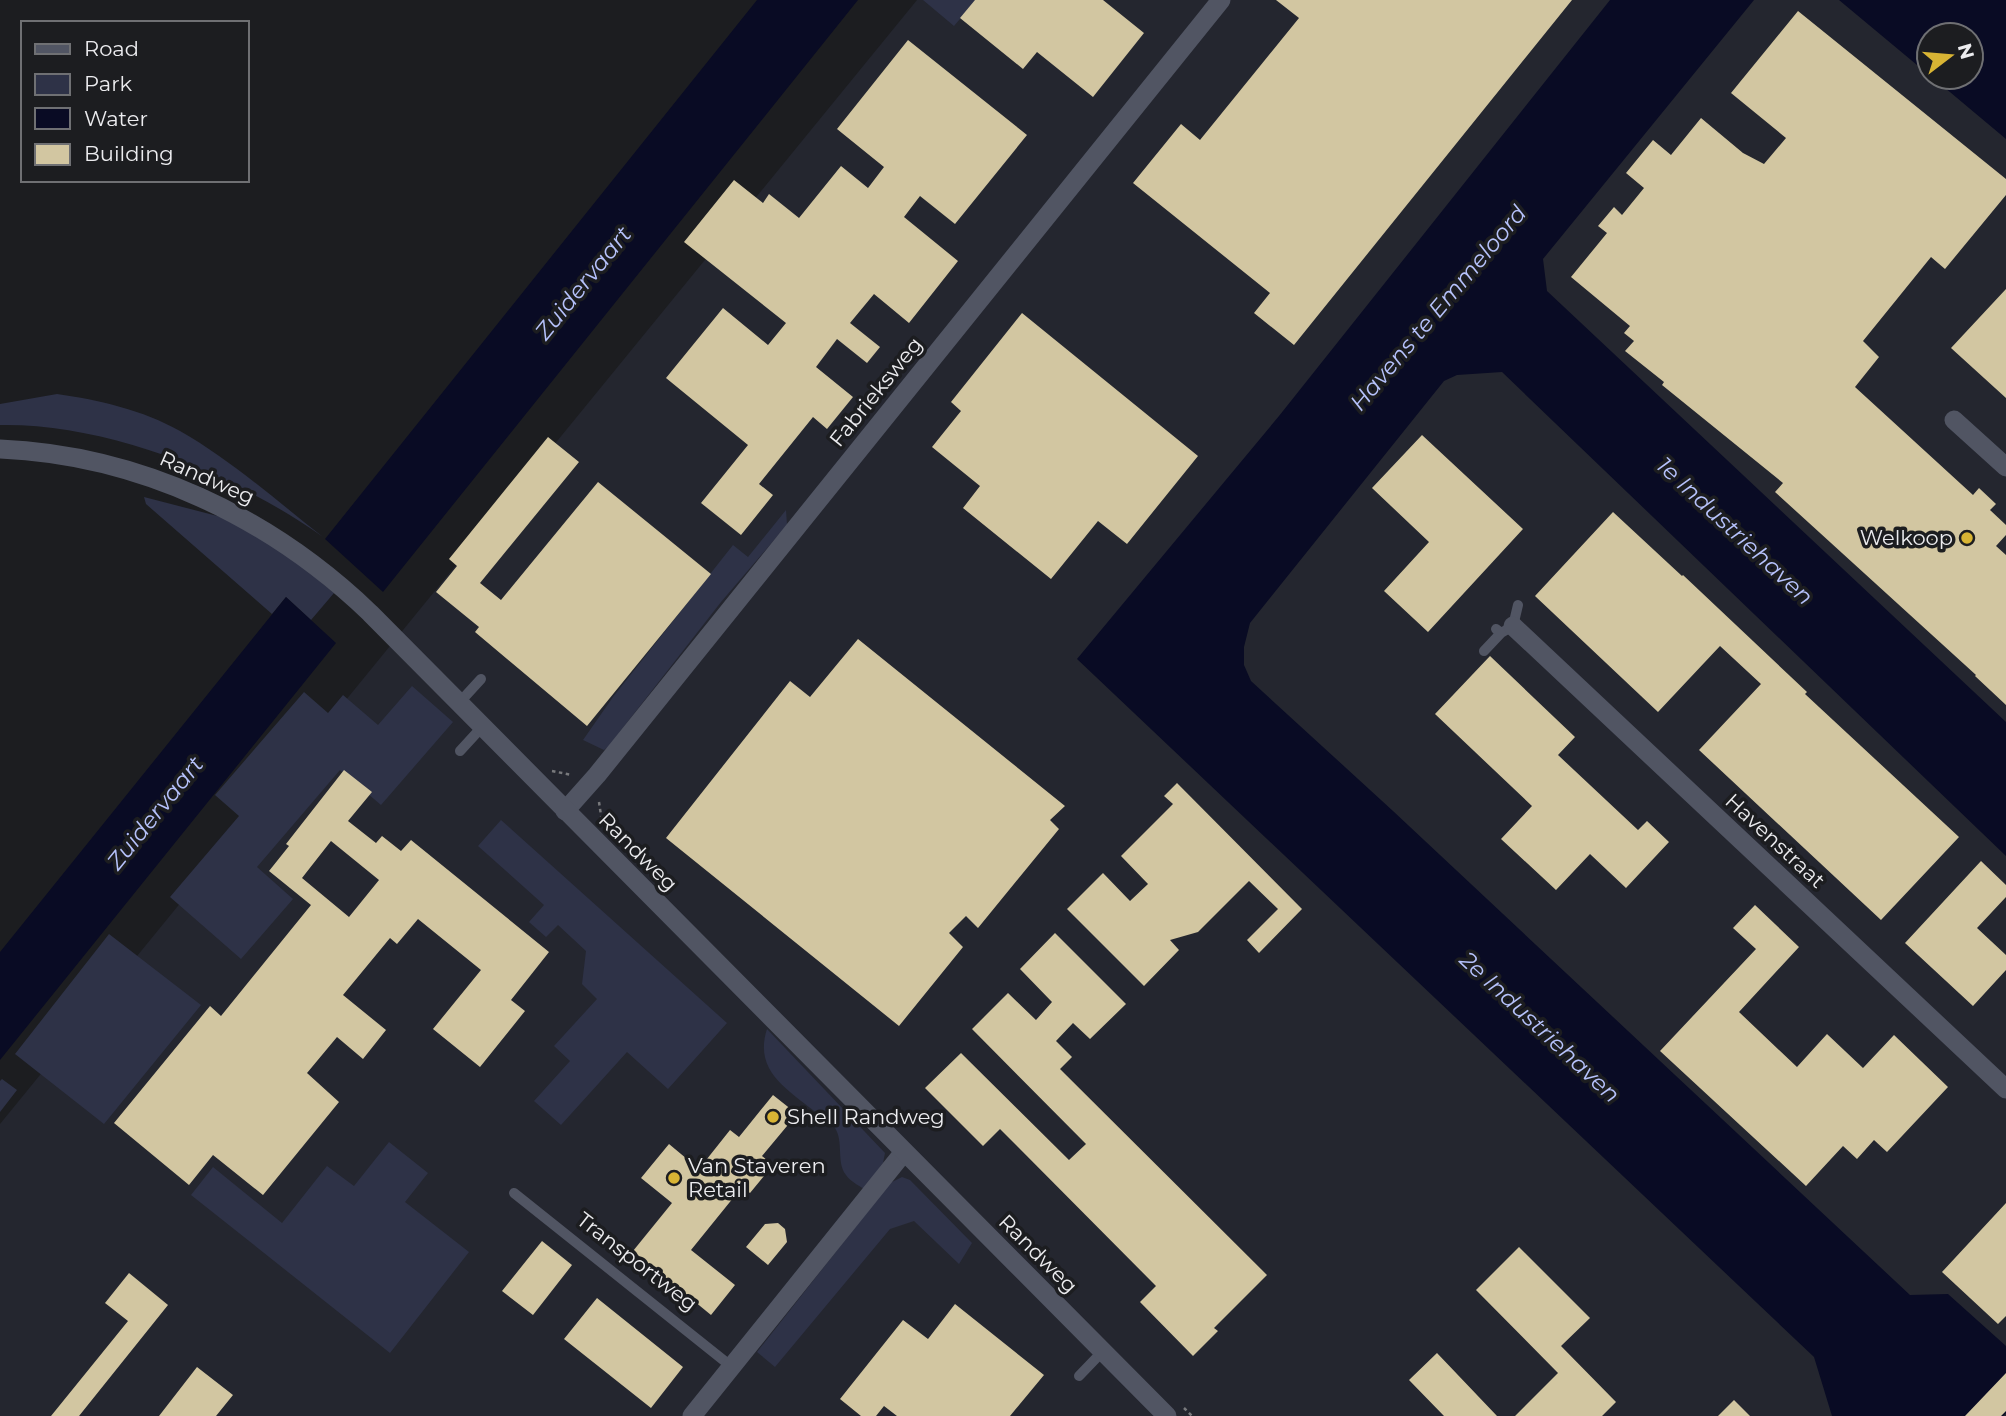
<svg xmlns="http://www.w3.org/2000/svg" width="2006" height="1416" font-family="Montserrat,sans-serif">
<style>
.built{fill:#24262f}
.green{fill:#2e3247}
.water{fill:#090b24}
.building{fill:#d2c6a1;fill-rule:evenodd}
.lines{fill:none;stroke-linecap:round;stroke-linejoin:round}
.path{stroke:#78797c;stroke-width:2.5;stroke-dasharray:3.5 3.5;stroke-linecap:butt}
.service{stroke:#515563;stroke-width:10}
.minor{stroke:#515563;stroke-width:19}
.tertiary{stroke:#515563;stroke-width:19}
.poi-dot{fill:#d8b434;stroke:#1c1d20;stroke-width:2.5}
.labels{text-anchor:middle;stroke-width:7;stroke-linejoin:round;paint-order:stroke}
.street-label{font-size:21px;fill:#ececef;stroke:#1c1d20}
.poi-label{font-size:21px;fill:#ececef;stroke:#1c1d20;text-anchor:start}
.water-label{font-size:23px;font-style:italic;fill:#b6c2fb;stroke:#1c1d20}
</style>
<rect width="100%" height="100%" fill="#1c1d20"/>
<!-- built -->
<path class="built" d="M 917,0 L 1856,0 L 1929,60 L 1929,77 L 1950,77 L 2006,123 L 2006,1416 L 0,1416 L 0,1124 Z"/>
<!-- green -->
<path class="green" d="M 923,0 L 976,0 L 954,26 Z
M 57,394 C 99,400 143,410 180,431 C 231,460 277,501 323,537 C 236,475 108,423 0,425 L 0,404 Z
M 144,497 L 229,519 L 288,554 L 334,593 L 311,620 L 286,597 L 272,614 L 146,504 Z
M 786,510 L 787,525 L 721,602 L 608,747 L 604,750 L 583,740 L 613,697 L 733,545 L 748,557 Z
M 412,686 L 453,722 L 381,805 L 340,770 L 257,867 L 293,899 L 241,959 L 170,897 L 239,816 L 215,795 L 304,692 L 328,713 L 343,695 L 378,725 Z
M 501,820 L 727,1023 L 668,1089 L 627,1052 L 561,1125 L 534,1101 L 570,1061 L 554,1046 L 597,999 L 582,984 L 586,951 L 558,925 L 546,937 L 529,922 L 544,905 L 478,846 Z
M 109,934 L 201,1005 L 104,1124 L 15,1054 Z
M 767,1029 L 885,1153 L 883,1163 L 864,1189 C 858,1185 850,1181 846,1175 C 836,1162 844,1142 835,1128 C 831,1123 823,1118 818,1114 C 789,1090 753,1072 767,1029 Z
M 2,1079 L 17,1090 L 0,1112 L 0,1081 Z
M 389,1142 L 428,1173 L 405,1202 L 469,1252 L 390,1353 L 191,1195 L 213,1167 L 282,1223 L 327,1166 L 354,1186 Z
M 902,1177 L 910,1180 L 972,1243 L 959,1264 L 914,1221 L 890,1229 L 775,1367 L 757,1352 L 890,1183 Z"/>
<!-- water -->
<path class="water" d="M 757,0 L 858,0 L 383,592 L 325,539 Z
M 1610,0 L 1754,0 L 1543,259 L 1547,291 L 2006,722 L 2006,856 L 1502,372 L 1457,375 L 1444,381 L 1250,623 L 1244,647 L 1244,665 L 1251,681 L 1393,811 L 1910,1295 L 1948,1294 L 2006,1346 L 2006,1413 L 2003,1416 L 1832,1416 L 1814,1357 L 1077,659 L 1279,416 Z
M 1839,0 L 2006,0 L 2006,139 L 1932,77 L 1971,77 L 1971,35 L 1929,35 L 1929,75 Z
M 286,597 L 336,643 L 0,1060 L 0,952 Z"/>
<!-- building -->
<path class="building" d="M 975,0 L 1103,0 L 1144,33 L 1093,97 L 1037,52 L 1023,69 L 960,18 Z
M 1276,0 L 1572,0 L 1294,345 L 1254,313 L 1270,293 L 1133,183 L 1181,124 L 1200,140 L 1299,18 Z
M 1798,11 L 2006,179 L 2006,195 L 1945,269 L 1931,257 L 1863,341 L 1879,357 L 1855,387 L 1973,495 L 1979,488 L 1996,504 L 1990,510 L 2006,525 L 2006,535 L 1996,546 L 2006,555 L 2006,705 L 1975,676 L 1976,675 L 1775,492 L 1783,483 L 1662,385 L 1664,382 L 1625,351 L 1634,341 L 1624,333 L 1630,326 L 1571,277 L 1607,233 L 1598,226 L 1614,207 L 1622,215 L 1644,188 L 1626,173 L 1653,140 L 1671,155 L 1701,118 L 1743,153 L 1764,164 L 1786,138 L 1731,93 Z
M 908,40 L 1027,135 L 955,224 L 920,196 L 904,217 L 958,261 L 909,323 L 874,294 L 850,323 L 880,347 L 867,363 L 837,339 L 816,367 L 853,397 L 827,429 L 813,417 L 759,484 L 773,495 L 741,535 L 701,503 L 748,445 L 666,378 L 723,308 L 768,345 L 786,323 L 684,242 L 734,180 L 763,203 L 769,194 L 799,218 L 841,166 L 868,188 L 884,167 L 837,129 Z
M 2006,289 L 2006,398 L 1951,348 Z
M 1022,313 L 1198,456 L 1127,544 L 1098,521 L 1051,579 L 963,508 L 980,486 L 932,447 L 961,411 L 951,402 Z
M 1422,435 L 1523,529 L 1428,632 L 1384,591 L 1429,542 L 1372,488 Z
M 548,437 L 579,462 L 480,583 L 501,600 L 598,482 L 711,574 L 587,726 L 475,632 L 479,627 L 436,592 L 457,566 L 449,559 Z
M 1613,512 L 1682,576 L 1683,575 L 1807,692 L 1805,694 L 1959,837 L 1881,920 L 1699,750 L 1761,684 L 1720,646 L 1658,712 L 1535,596 Z
M 858,639 L 1065,806 L 1050,820 L 1059,829 L 978,928 L 966,916 L 949,933 L 963,947 L 899,1026 L 666,838 L 790,681 L 810,697 Z
M 1490,656 L 1575,737 L 1558,755 L 1638,830 L 1647,821 L 1669,842 L 1626,888 L 1590,854 L 1556,890 L 1501,839 L 1532,806 L 1435,714 Z
M 344,770 L 372,792 L 348,821 L 376,843 L 382,836 L 401,851 L 411,840 L 549,952 L 511,1000 L 525,1011 L 480,1067 L 433,1029 L 481,970 L 418,919 L 397,944 L 390,938 L 343,995 L 386,1030 L 363,1059 L 337,1037 L 307,1073 L 339,1102 L 263,1195 L 213,1155 L 189,1185 L 114,1123 L 210,1006 L 221,1016 L 311,905 L 269,871 L 289,846 L 286,844 ZM 331,841 L 379,880 L 349,917 L 302,878 Z
M 1177,783 L 1302,909 L 1259,953 L 1247,940 L 1278,909 L 1249,881 L 1198,932 L 1170,940 L 1179,950 L 1144,986 L 1067,909 L 1103,873 L 1130,901 L 1148,884 L 1121,856 L 1173,804 L 1164,796 Z
M 1981,861 L 2006,885 L 2006,897 L 1977,928 L 2006,955 L 2006,970 L 1973,1006 L 1905,943 Z
M 1755,905 L 1799,947 L 1739,1012 L 1797,1067 L 1827,1034 L 1863,1068 L 1894,1035 L 1948,1087 L 1887,1152 L 1874,1140 L 1857,1159 L 1843,1146 L 1806,1186 L 1660,1051 L 1756,949 L 1733,928 Z
M 1055,933 L 1126,1004 L 1090,1039 L 1073,1023 L 1056,1041 L 1072,1057 L 1060,1069 L 1267,1275 L 1214,1328 L 1218,1331 L 1193,1356 L 1140,1302 L 1156,1286 L 1000,1129 L 983,1146 L 925,1088 L 961,1053 L 1069,1160 L 1086,1144 L 972,1029 L 1008,993 L 1036,1020 L 1052,1002 L 1020,969 Z
M 773,1095 L 797,1114 L 762,1156 L 773,1165 L 750,1193 L 742,1187 L 691,1250 L 735,1285 L 711,1315 L 633,1251 L 672,1203 L 641,1178 L 669,1144 L 699,1169 L 730,1130 L 739,1137 Z
M 2006,1203 L 2006,1316 L 1998,1324 L 1942,1272 Z
M 778,1223 L 785,1229 L 787,1242 L 768,1265 L 746,1247 L 765,1224 Z
M 542,1241 L 572,1265 L 533,1315 L 502,1291 Z
M 1519,1247 L 1590,1318 L 1561,1346 L 1616,1402 L 1602,1416 L 1515,1416 L 1558,1373 L 1476,1290 Z
M 129,1273 L 168,1305 L 79,1416 L 51,1416 L 128,1321 L 105,1303 Z
M 597,1298 L 683,1367 L 651,1408 L 564,1339 Z
M 955,1304 L 1044,1375 L 1010,1416 L 897,1416 L 884,1406 L 876,1416 L 861,1416 L 840,1399 L 903,1320 L 928,1339 Z
M 1437,1353 L 1497,1416 L 1444,1416 L 1409,1380 Z
M 197,1367 L 233,1395 L 216,1416 L 159,1416 Z
M 2006,1373 L 2006,1411 L 2001,1416 L 1965,1416 Z
M 1734,1400 L 1750,1416 L 1718,1416 Z"/>
<g class="lines">
<!-- path -->
<path class="path" d="M 552,771 L 572,775
M 599,802 L 602,822
M 1184,1408 L 1192,1416"/>
<!-- service -->
<path class="service" d="M 1496,629 L 1501,633 L 1513,626 L 1518,605
M 1484,651 L 1501,633
M 459,703 L 481,679
M 460,751 L 482,727
M 514,1193 L 732,1367
M 1079,1376 L 1103,1351"/>
<!-- minor -->
<path class="minor" d="M 1954,420 L 2006,467
M 1513,626 L 2006,1089
M 565,811 L 597,775 L 1221,0
M 692,1416 L 904,1152"/>
<!-- tertiary -->
<path class="tertiary" d="M 0,449 C 140,455 270,517 370,613 L 1167,1416"/>
</g>
<!-- markers -->
<g class="poi-dot">
<circle cx="1967" cy="538" r="7"/>
<circle cx="773" cy="1117" r="7"/>
<circle cx="674" cy="1178" r="7"/>
</g>
<g class="labels">
<!-- street labels -->
<g class="street-label">
<text transform="translate(876 392) rotate(-51)" y="7">Fabrieksweg</text>
<text transform="translate(207 478) rotate(24)" y="7">Randweg</text>
<text transform="translate(1775 841) rotate(43)" y="7">Havenstraat</text>
<text transform="translate(638 852) rotate(45)" y="7">Randweg</text>
<text transform="translate(1038 1254) rotate(45)" y="7">Randweg</text>
<text transform="translate(637 1262) rotate(38)" y="7">Transportweg</text>
</g>
<!-- poi labels -->
<g class="poi-label">
<text x="1953" y="545" text-anchor="end">Welkoop</text>
<text x="787" y="1124">Shell Randweg</text>
<text x="688" y="1173">Van Staveren<tspan x="688" dy="24">Retail</tspan></text>
</g>
<!-- water labels -->
<g class="water-label">
<text transform="translate(583 283) rotate(-51)" y="8">Zuidervaart</text>
<text transform="translate(1438 308) rotate(-50)" y="8">Havens te Emmeloord</text>
<text transform="translate(1735 531) rotate(43)" y="8">1e Industriehaven</text>
<text transform="translate(155 813) rotate(-51)" y="8">Zuidervaart</text>
<text transform="translate(1540 1027) rotate(43)" y="8">2e Industriehaven</text>
</g>
</g>
<!-- legend -->
<rect x="21" y="21" width="228" height="161" fill="#1c1d20" stroke="#6f7073" stroke-width="2"/>
<rect x="35" y="44" width="35" height="10" fill="#515563" stroke="#6f7073" stroke-width="2"/>
<text x="84" y="56" font-size="21" fill="#ececef">Road</text>
<rect x="35" y="74" width="35" height="21" fill="#2e3247" stroke="#6f7073" stroke-width="2"/>
<text x="84" y="91" font-size="21" fill="#ececef">Park</text>
<rect x="35" y="108" width="35" height="21" fill="#090b24" stroke="#6f7073" stroke-width="2"/>
<text x="84" y="126" font-size="21" fill="#ececef">Water</text>
<rect x="35" y="144" width="35" height="21" fill="#d2c6a1" stroke="#6f7073" stroke-width="2"/>
<text x="84" y="161" font-size="21" fill="#ececef">Building</text>
<!-- north arrow -->
<g transform="translate(1950 56) rotate(74)"><circle r="33" fill="#1c1d20" stroke="#6f7073" stroke-width="2"/>
<path d="M0-5L12 26L0 18L-12 26Z" fill="#d8b434"/>
<text y="-10" font-size="19" font-weight="bold" text-anchor="middle" fill="#ececef">N</text>
</g>
</svg>
